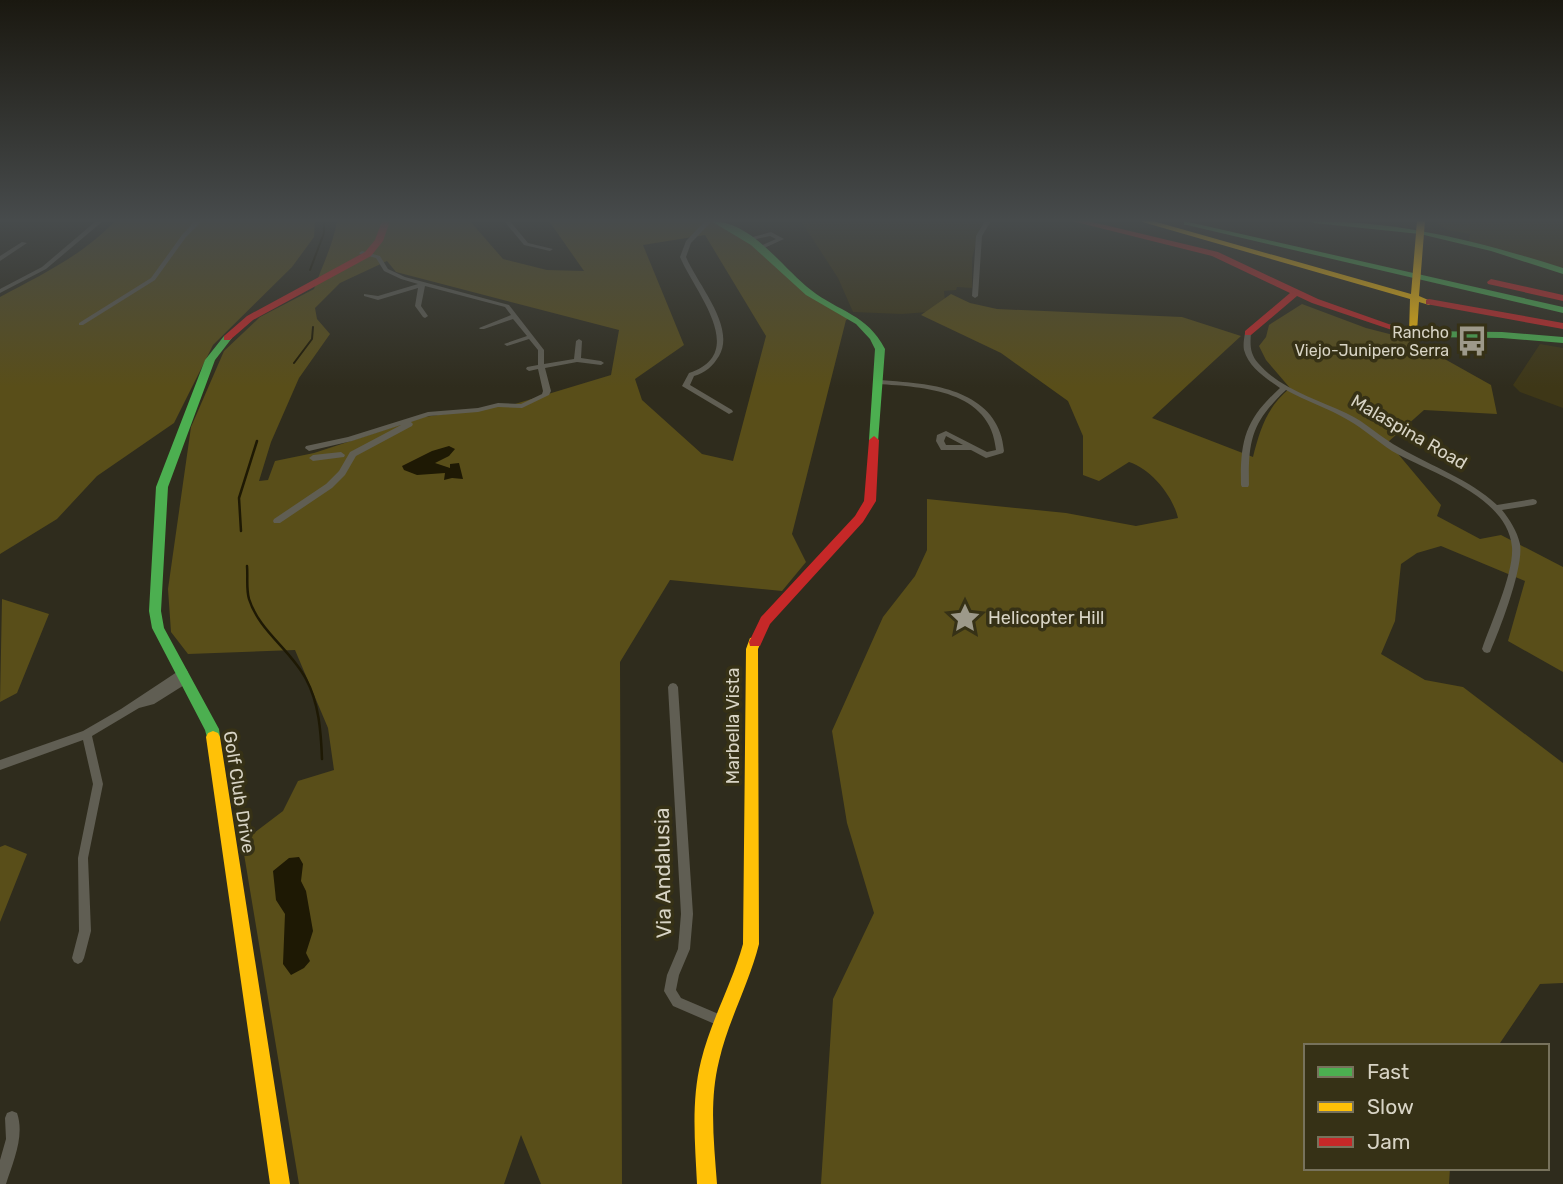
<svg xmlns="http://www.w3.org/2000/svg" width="1563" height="1184" font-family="Rubik,sans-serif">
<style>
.built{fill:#3e3717}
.green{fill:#594e19;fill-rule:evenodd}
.water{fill:#1e1904}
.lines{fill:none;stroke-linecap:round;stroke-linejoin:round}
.stream-far1{stroke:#1e1904;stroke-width:2}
.stream{stroke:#1e1904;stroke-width:2.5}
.street{fill:#605e53;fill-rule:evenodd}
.fast{fill:#4caf50;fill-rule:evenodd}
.slow{fill:#ffc107;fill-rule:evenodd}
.jam{fill:#c62828;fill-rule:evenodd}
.labels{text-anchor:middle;stroke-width:7;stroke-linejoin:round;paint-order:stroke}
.far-poi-label{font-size:16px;fill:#d8d4c5;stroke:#363116;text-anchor:end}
.street-label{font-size:18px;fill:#d8d4c5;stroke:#363116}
.poi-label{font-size:18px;fill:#d8d4c5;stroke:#363116;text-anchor:start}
.near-street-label{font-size:21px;fill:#d8d4c5;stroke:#363116}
</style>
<rect width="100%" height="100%" fill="#2f2c1d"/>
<!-- built -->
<path class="built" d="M 801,221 L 982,221 L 972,258 L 972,288 L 957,287 L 956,290 L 944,291 L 945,301 L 928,312 L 902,314 L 853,312 L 838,278 Z
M 1563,221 L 1563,269 L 1469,241 L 1470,234 L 1448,230 L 1434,222 Z
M 1540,344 L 1563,348 L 1563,408 L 1520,392 L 1513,385 Z"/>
<!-- green -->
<path class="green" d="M 115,221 L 315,221 L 314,237 L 292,267 L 213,345 L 174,423 L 97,476 L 57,519 L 0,554 L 0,297 C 41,275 83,255 115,221 Z
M 337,221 L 470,221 L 503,259 L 547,270 L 584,271 L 549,221 L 715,221 L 735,227 L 810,294 L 853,317 L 846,320 L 792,534 L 806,562 L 782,591 L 670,580 L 620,662 L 622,1184 L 541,1184 L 521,1135 L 504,1184 L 299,1184 L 242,842 L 283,811 L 298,781 L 334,770 L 328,728 L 295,650 L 188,654 L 171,632 L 168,589 L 191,427 L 224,351 L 260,317 L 314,289 C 322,266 333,245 337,221 ZM 705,235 L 766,336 L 733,461 L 702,454 L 642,400 L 635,379 L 684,345 L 643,245 ZM 387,261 L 396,272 L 619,330 L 611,375 L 515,404 L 424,417 L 314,453 L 275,461 L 268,480 L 259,481 L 271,442 L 299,378 L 330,334 L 317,319 L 315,308 L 340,283 Z
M 951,294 L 970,303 L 997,309 L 1182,317 L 1241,336 L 1152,418 L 1253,457 C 1260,429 1267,407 1290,388 L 1266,360 L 1259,346 L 1266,337 L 1269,325 L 1302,304 L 1366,328 L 1409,339 L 1491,385 L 1497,414 L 1424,410 L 1388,442 L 1441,505 L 1437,516 L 1480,539 L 1501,535 L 1563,567 L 1563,672 L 1508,641 L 1525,581 L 1441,546 L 1417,553 L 1401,564 L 1395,621 L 1381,654 L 1425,680 L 1463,687 L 1563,763 L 1563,983 L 1540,984 L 1498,1046 L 1306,1046 L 1306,1168 L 1450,1168 L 1449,1184 L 821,1184 L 833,999 L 874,913 L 847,823 L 832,731 L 883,617 L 915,576 L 927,550 L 927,499 L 1066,513 L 1136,526 L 1178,518 C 1173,496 1151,469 1129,462 L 1099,481 L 1083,475 L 1083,436 L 1068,401 L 1001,353 L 921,315 Z
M 2,599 L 49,614 L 17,693 L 0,702 Z
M 5,845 L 27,854 L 0,922 L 0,847 Z"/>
<!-- water -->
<path class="water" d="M 449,446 L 455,449 L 449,456 L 435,463 L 450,468 L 450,464 L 459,463 L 463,479 L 452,478 L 444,480 L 445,473 L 417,475 L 404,470 L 402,466 L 432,451 Z
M 299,857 L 303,864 L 301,881 L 306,891 L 313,931 L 306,953 L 310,961 L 304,968 L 291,975 L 283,964 L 285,914 L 276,900 L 273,871 L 289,858 Z"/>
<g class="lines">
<!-- stream-far1 -->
<path class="stream-far1" d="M 310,270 L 324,233 L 324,221
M 294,363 L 312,339 L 313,327"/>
<!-- stream -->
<path class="stream" d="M 241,531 L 239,498 L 257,441
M 247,566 C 248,577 246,589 249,599 C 259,631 291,650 306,679 C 319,703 321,732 322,759"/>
<!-- street -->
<path class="street" d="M 96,221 L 103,221 L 46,269 L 0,293 L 0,289 L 42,267 Z
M 195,221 L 202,221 L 186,237 L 155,280 L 83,325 L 79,325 L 79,323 L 151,278 L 182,235 Z
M 504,221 L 510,221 L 528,243 L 553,249 L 550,251 L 524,245 Z
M 705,221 L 712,221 L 691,243 L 686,257 C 698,285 736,327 719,356 C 713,366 705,373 694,376 L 690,385 L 732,410 L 733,412 L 729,414 L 682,386 L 689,373 C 750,353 694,291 680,257 L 686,241 Z
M 985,221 L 991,221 L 982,236 L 978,296 L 975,298 L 972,296 L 976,236 Z
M 771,232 L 784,239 L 762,249 L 759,247 L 760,246 L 776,239 L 770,236 L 752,240 L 749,238 Z
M 22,242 L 27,243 L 0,261 L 0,256 Z
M 362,251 L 380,256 L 388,269 L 405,277 L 509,305 L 544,350 L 544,364 L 574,359 L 576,341 L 579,339 L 582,341 L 581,358 L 601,361 L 604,363 L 601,365 L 577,362 L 545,368 L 551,391 L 549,395 L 522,408 L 498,407 L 478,412 L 429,416 L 411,422 L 413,424 L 412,426 L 356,456 L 345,475 L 332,488 L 280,523 L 274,523 L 273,521 L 274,519 L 326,484 L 339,471 L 350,452 L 401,425 L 352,441 L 309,451 L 305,448 L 306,446 L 348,437 L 428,412 L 478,408 L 498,403 L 521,404 L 542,394 L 543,391 L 538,369 L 529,371 L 526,369 L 527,367 L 538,365 L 538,350 L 529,339 L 507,346 L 504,344 L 527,336 L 513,319 L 484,329 L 480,329 L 479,328 L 511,315 L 505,307 L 425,286 L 421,306 L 428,316 L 425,318 L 423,317 L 415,306 L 418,288 L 378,300 L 364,296 L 364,294 L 378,296 L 418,284 L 401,279 L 384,271 L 376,258 L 360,254 L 359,253 Z
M 1248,331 L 1251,333 C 1250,345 1250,354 1258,363 C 1280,389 1317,399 1346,413 C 1366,422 1381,438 1400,448 C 1433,467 1469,479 1497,505 L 1533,499 L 1536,500 L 1537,502 L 1536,504 L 1533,505 L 1502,510 C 1510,520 1517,531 1520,544 C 1524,567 1500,629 1490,652 L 1487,653 L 1484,652 L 1482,649 C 1491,623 1514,573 1512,547 C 1507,495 1430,473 1392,451 C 1377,441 1364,429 1348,420 C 1328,408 1306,401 1286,390 C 1252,422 1248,440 1249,485 L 1248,487 L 1242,487 L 1241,485 C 1240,439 1246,419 1280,388 C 1266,378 1249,368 1244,350 C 1243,345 1244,339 1245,333 Z
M 876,380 C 885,380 894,381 903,382 C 947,385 1000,398 1004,451 L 1003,453 L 986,458 L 971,450 L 941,450 L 936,441 L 937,435 L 946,431 L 987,452 L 996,450 C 991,390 924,387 878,384 L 874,382 ZM 946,436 L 963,445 L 946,445 L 944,441 Z
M 341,452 L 345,455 L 344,457 L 313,461 L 309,458 L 313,455 Z
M 183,668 L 186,669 L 188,672 L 186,675 L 189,676 L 191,679 L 189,682 L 154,704 L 139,708 L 92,736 L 103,784 L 88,858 L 91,931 L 84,958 L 82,962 L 78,964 L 74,962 L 72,958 L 79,931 L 78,858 L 93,784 L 83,740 L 0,770 L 0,760 L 83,731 L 121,709 Z
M 673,683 L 676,684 L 678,687 L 693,914 L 690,949 L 679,975 L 676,990 L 681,998 L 728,1018 L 730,1022 L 728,1026 L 724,1028 L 673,1006 L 664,991 L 667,975 L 678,949 L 681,914 L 668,687 L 670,684 Z
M 12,1111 L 17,1113 C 25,1136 13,1162 6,1184 L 0,1184 L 0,1160 L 6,1139 L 5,1118 L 7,1113 Z"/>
<!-- fast -->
<path class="fast" d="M 711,221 C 752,221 781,267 811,290 C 839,312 867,314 885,349 L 878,442 L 874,444 L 869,440 L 875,349 L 870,339 L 856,324 L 806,295 L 751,245 Z
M 1184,221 L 1563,307 L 1563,313 L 1187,225 L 1184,225 Z
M 1310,221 C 1401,221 1477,241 1563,268 L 1563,274 L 1491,251 L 1420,234 L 1314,223 Z
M 1392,324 L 1424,331 L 1502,332 L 1563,337 L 1563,343 L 1502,338 L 1424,337 L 1389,329 L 1389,325 Z
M 227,335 L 232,338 L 215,360 L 168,487 L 161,611 L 164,628 L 219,729 L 220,737 L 218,741 L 213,743 L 208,741 L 205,730 L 152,628 L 149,611 L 156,487 L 205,360 L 224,336 Z"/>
<!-- slow -->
<path class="slow" d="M 1139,221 L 1153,221 L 1411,294 L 1417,221 L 1425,221 L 1419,296 L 1433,302 L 1429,305 L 1419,302 L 1417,332 L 1412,335 L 1409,334 L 1410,299 Z
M 755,637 L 760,638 L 761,642 L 758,649 L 759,944 C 749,984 728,1021 719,1061 C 709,1101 714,1143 717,1184 L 697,1184 C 695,1143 691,1101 701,1061 C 711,1020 732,984 743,944 L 746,649 L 750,638 Z
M 213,731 L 218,733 L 220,737 L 290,1184 L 270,1184 L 206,737 L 208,733 Z"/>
<!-- jam -->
<path class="jam" d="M 382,221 L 390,221 L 383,241 L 371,256 L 253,320 L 230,340 L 224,340 L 224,336 L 247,316 L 365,252 L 375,240 Z
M 1072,221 L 1088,221 L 1218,252 L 1318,299 L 1397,327 L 1395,329 L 1389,329 L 1312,303 L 1297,296 L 1251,335 L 1245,335 L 1245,331 L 1290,293 L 1212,256 Z
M 1491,279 L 1563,295 L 1563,301 L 1488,284 L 1487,282 Z
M 1429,299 L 1563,323 L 1563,329 L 1426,304 L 1426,300 Z
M 874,436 L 879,440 L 876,501 L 863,522 L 770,624 L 760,646 L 750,646 L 749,642 L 761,617 L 855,516 L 864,501 L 869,440 Z"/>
</g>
<!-- sky -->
<linearGradient id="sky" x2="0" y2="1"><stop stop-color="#1a1810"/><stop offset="0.57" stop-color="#474b4c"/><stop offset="1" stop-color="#474b4c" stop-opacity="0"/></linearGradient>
<rect width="1563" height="387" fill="url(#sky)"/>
<!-- icons -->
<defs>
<g id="bus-bare" transform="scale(2.415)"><path d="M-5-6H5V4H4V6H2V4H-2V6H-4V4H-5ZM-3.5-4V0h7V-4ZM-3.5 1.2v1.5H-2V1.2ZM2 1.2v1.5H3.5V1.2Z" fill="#9d998a" stroke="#363116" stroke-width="2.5" paint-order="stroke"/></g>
<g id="sight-bare" transform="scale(2.415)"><path d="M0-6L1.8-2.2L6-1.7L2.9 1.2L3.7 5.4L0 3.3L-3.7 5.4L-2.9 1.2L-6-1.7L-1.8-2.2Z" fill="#9d998a" stroke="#363116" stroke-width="2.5" paint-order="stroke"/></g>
</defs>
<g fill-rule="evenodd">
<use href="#bus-bare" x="1472" y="341"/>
<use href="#sight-bare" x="965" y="618"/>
</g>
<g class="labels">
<!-- far-poi labels -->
<g class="far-poi-label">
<text x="1449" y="338">Rancho<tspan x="1449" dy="18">Viejo-Junipero Serra</tspan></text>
</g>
<!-- street labels -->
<g class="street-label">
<text transform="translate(1409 432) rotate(30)" y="6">Malaspina Road</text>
<text transform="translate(733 726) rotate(-90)" y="6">Marbella Vista</text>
<text transform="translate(239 792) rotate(81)" y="6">Golf Club Drive</text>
</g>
<!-- poi labels -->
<g class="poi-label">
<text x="988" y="624">Helicopter Hill</text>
</g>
<!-- near-street labels -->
<g class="near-street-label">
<text transform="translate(663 873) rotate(-91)" y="7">Via Andalusia</text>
</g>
</g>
<!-- legend -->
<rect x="1304" y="1044" width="245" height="126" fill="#363116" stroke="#77725c" stroke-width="2"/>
<rect x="1318" y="1067" width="35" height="10" fill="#4caf50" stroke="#77725c" stroke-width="2"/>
<text x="1367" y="1079" font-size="21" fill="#d8d4c5">Fast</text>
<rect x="1318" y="1102" width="35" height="10" fill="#ffc107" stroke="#77725c" stroke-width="2"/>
<text x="1367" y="1114" font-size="21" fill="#d8d4c5">Slow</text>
<rect x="1318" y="1137" width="35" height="10" fill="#c62828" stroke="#77725c" stroke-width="2"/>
<text x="1367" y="1149" font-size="21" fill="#d8d4c5">Jam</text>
</svg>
